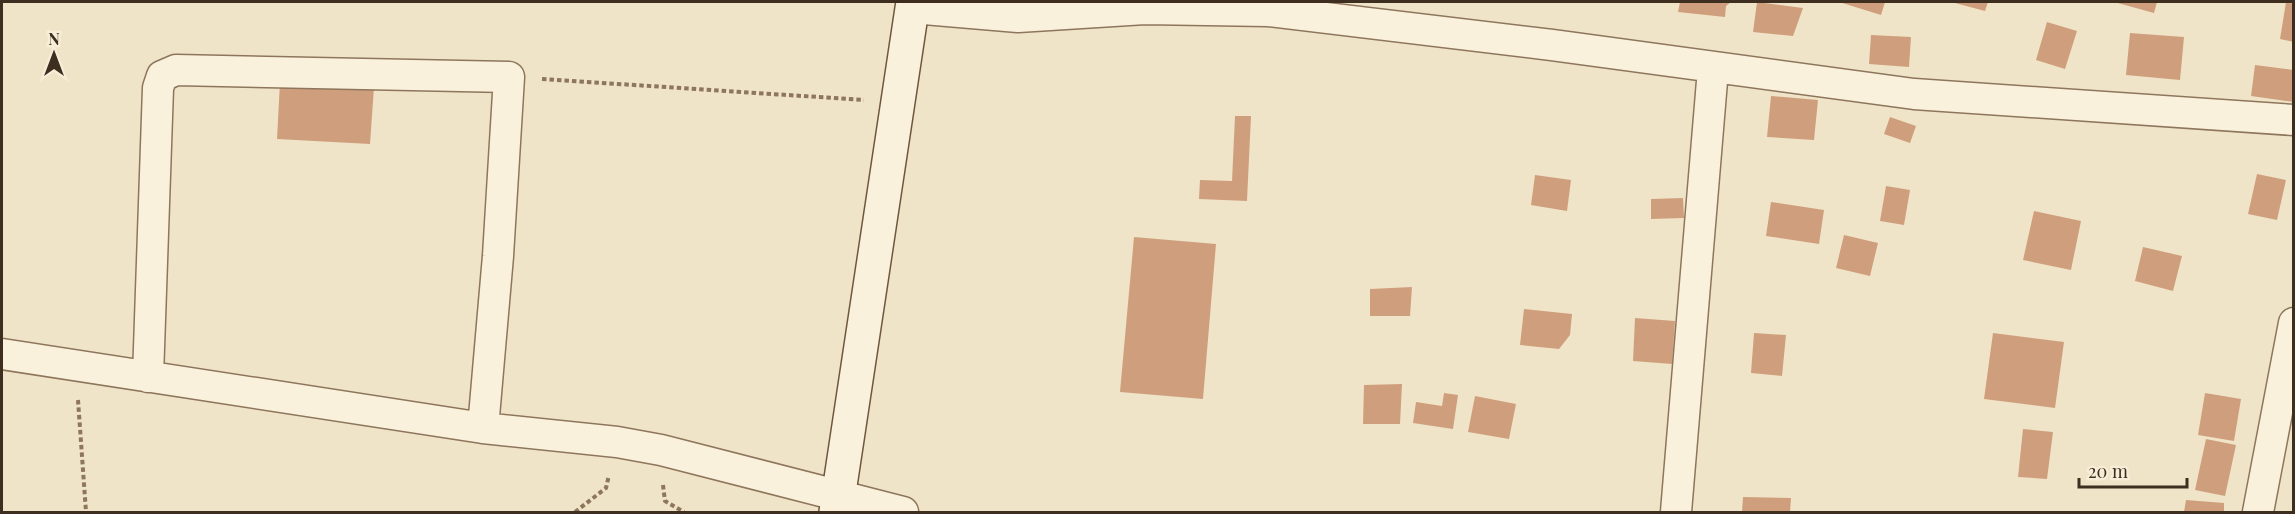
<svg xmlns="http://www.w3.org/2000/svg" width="2295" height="514" font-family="'Playfair Display',serif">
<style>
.building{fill:#cf9f7d}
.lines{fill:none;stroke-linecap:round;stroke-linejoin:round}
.street-casing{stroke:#8d765c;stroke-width:33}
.secondary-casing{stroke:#6f573f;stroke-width:36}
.path{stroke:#8d765c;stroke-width:4;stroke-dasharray:4.5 3;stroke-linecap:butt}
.street{stroke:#faf1dc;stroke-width:30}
.secondary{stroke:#faf1dc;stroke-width:33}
</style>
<rect width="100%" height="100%" fill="#f0e4c8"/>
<!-- building -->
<path class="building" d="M 1680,2 L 1731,2 L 1726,6 L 1725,17 L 1678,12 Z
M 1757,2 L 1803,8 L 1793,36 L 1753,32 Z
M 1839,2 L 1885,2 L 1881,15 Z
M 1951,2 L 1988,2 L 1985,11 Z
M 2114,2 L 2157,2 L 2154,13 Z
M 2286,2 L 2294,4 L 2294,42 L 2280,39 Z
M 2047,22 L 2077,31 L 2065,69 L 2036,60 Z
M 2130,33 L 2184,37 L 2180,80 L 2126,75 Z
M 1871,35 L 1911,37 L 1909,67 L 1869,64 Z
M 2255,65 L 2294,70 L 2294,102 L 2251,96 Z
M 280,82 L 374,87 L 370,144 L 277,139 Z
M 1771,96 L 1818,100 L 1814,140 L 1767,137 Z
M 1235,116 L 1251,116 L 1247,201 L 1199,199 L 1200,180 L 1232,181 Z
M 1890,117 L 1916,126 L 1910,143 L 1884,134 Z
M 2257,174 L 2286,180 L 2277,220 L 2248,214 Z
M 1535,175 L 1571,180 L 1567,211 L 1531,205 Z
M 1886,186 L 1910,190 L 1904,225 L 1880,221 Z
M 1683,198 L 1684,218 L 1651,219 L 1651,199 Z
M 1771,202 L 1824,210 L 1819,244 L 1766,236 Z
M 2034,211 L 2081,221 L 2071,270 L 2023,260 Z
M 1844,235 L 1878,243 L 1870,276 L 1836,268 Z
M 1134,237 L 1216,244 L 1203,399 L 1120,392 Z
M 2143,247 L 2182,256 L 2173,291 L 2135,281 Z
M 1412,287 L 1410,316 L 1370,316 L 1370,289 Z
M 1524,309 L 1572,314 L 1570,335 L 1559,349 L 1520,345 Z
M 1635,318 L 1675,321 L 1672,364 L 1633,361 Z
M 1754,333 L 1786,335 L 1782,376 L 1751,373 Z
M 1993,333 L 2064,342 L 2055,408 L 1984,399 Z
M 1402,384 L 1400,424 L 1363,424 L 1364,385 Z
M 1444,393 L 1458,395 L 1453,429 L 1413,423 L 1416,402 L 1442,406 Z
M 2205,393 L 2241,399 L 2234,441 L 2198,435 Z
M 1475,396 L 1516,404 L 1509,439 L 1468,432 Z
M 2023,429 L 2053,432 L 2047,479 L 2018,477 Z
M 2206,439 L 2236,445 L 2225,496 L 2195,490 Z
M 1743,497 L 1791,498 L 1790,512 L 1742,512 Z
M 2186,500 L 2224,503 L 2224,512 L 2184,512 Z"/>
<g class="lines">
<!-- street casing -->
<g class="street-casing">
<path id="street" d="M 912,8 L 1018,17 L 1145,9 L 1268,11 L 1552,45 L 1914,94 L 2294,120
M 2,354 L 483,428 L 617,442 L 661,450 L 903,512
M 148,377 L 158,88 L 162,76 L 176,70 L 509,77 L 498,256 L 483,428
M 1676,512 L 1713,69
M 2258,512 L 2294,323"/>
</g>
<!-- secondary casing -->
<g class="secondary-casing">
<path id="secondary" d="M 836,512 L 913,2"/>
</g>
<!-- path -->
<path class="path" d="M 542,79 L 864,100
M 78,400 L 86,512
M 663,485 L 665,501 L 684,512
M 575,512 L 606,488 L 609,475"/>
<!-- street -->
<use href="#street" class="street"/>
<!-- secondary -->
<use href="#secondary" class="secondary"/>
</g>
<!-- border -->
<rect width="2295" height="514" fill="none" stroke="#3d2e20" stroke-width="6"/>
<!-- north arrow -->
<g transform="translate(54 54)" stroke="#f7eed8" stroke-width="4.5" paint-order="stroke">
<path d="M0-4.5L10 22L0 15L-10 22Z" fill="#3d2e20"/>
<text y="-9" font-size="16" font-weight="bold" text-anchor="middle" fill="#3d2e20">N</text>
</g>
<!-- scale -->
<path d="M2079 478v9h108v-9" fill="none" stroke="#3d2e20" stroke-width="3"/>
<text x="2088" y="478" font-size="18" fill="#3d2e20" stroke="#f7eed8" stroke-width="4.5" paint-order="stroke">20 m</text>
</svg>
